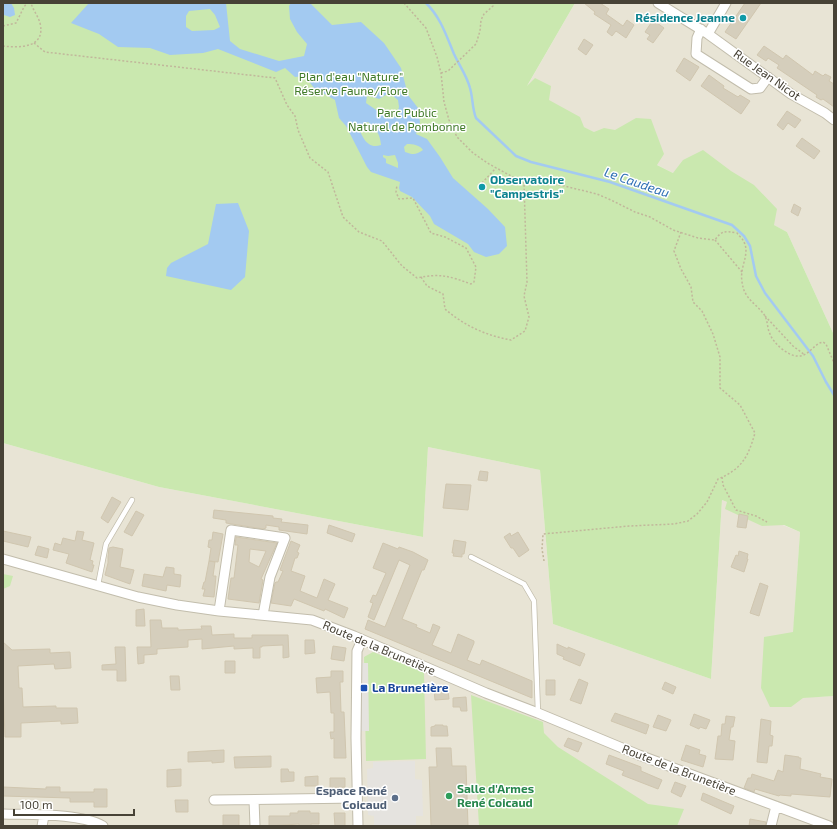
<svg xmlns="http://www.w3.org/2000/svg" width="837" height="829" font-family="'Exo 2',sans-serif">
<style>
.residential{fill:#e8e4d5}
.green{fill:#cae8af}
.parking{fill:#e5e3df}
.water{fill:#a3caf1;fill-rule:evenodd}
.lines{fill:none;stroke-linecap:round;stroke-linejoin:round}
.stream{stroke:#a3caf1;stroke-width:2.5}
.building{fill:#d5cebc;stroke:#d0c6af;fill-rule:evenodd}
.lane-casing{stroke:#c2bdac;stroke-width:6}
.street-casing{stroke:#c2bdac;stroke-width:11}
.path{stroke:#c1b79b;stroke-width:1.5;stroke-dasharray:2 2;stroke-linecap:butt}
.lane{stroke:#fff;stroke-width:4.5}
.street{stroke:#fff;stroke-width:9}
.culture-dot{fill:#0f9aa8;stroke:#fff;stroke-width:1.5}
.transit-dot{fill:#1a4fb4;stroke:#fff;stroke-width:1.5}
.leisure-dot{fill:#2e9e5b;stroke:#fff;stroke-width:1.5}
.service-dot{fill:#5c6f8a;stroke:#fff;stroke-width:1.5}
.labels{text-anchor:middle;stroke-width:3;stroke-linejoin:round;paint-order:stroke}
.culture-label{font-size:12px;font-weight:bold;fill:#0d838f;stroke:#fff;text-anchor:end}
.street-label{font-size:12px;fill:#474236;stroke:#fff}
.park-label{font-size:12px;fill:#407a28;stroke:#fff}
.transit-label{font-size:12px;font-weight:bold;fill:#164399;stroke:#fff;text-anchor:start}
.leisure-label{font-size:12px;font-weight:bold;fill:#27864d;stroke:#fff;text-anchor:start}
.service-label{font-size:12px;font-weight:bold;fill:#4e5e75;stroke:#fff;text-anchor:end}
.water-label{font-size:13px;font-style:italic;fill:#2e6fb4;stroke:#fff}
</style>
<rect width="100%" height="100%" fill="#f4f1e7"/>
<!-- residential -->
<path class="residential" d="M 575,3 L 834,3 L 834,335 L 787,232 L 522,95 Z
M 3,443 L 159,487 L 423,537 L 428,447 L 540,470 L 553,624 L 711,679 L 722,500 L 800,532 L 789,698 L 834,696 L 834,826 L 3,826 Z"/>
<!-- green -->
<path class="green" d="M 3,3 L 575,3 L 527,86 L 535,78 L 551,86 L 549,100 L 580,117 L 584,127 L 594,132 L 604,128 L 615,130 L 636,118 L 651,119 L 664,154 L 657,165 L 673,173 L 683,160 L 703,150 L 731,171 L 754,185 L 777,209 L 774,225 L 787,232 L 834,335 L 834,696 L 803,698 L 791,707 L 770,707 L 761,688 L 764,637 L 793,632 L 800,532 L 784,525 L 762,526 L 725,509 L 727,502 L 722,500 L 711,679 L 553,624 L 540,470 L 428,447 L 423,537 L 159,487 L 3,443 Z
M 3,574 L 13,576 L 10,586 L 3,589 Z
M 373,652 L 424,672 L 426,759 L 366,761 L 364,657 Z
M 471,695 L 543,722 L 544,733 L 558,747 L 648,804 L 684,809 L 677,826 L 479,826 Z"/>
<!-- parking -->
<path class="parking" d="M 357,663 L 368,663 L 369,731 L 356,731 Z
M 415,761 L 415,779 L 422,780 L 423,816 L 416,816 L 416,826 L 374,826 L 374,816 L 368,815 L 367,769 L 373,768 L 373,762 Z"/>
<!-- water -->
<path class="water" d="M 3,3 L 11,3 L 14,8 L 15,15 L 10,17 L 4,15 Z
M 89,3 L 226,3 L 230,41 L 240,49 L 279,61 L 304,56 L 307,44 L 297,32 L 290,19 L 289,6 L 291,3 L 310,3 L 332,25 L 361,22 L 384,43 L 401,68 L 408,95 L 418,108 L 420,123 L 416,134 L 427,139 L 440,157 L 453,178 L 488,209 L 505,227 L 507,246 L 499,254 L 486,257 L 474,252 L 468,244 L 434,224 L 430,216 L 412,197 L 400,191 L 399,188 L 400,182 L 371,172 L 367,167 L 346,126 L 339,118 L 335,100 L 314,88 L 305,76 L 295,77 L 285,68 L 276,72 L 218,49 L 203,53 L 170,55 L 150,48 L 118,47 L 99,34 L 71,23 ZM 210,9 L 215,15 L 220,27 L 214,30 L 192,31 L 186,27 L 186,16 L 189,11 ZM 389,93 L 398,100 L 399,107 L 396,117 L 385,116 L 366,103 L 367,95 L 379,99 ZM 368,122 C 376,128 380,134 381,145 C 367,150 362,136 358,126 ZM 407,144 C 413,144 420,145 423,150 C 416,155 413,155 405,152 L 404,147 ZM 383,155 L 388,156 L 395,155 L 398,163 L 398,168 L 386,163 L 386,159 L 383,157 Z
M 238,203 L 249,231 L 245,277 L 231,290 L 166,276 L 167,268 L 171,263 L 208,244 L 216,204 Z"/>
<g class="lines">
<!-- stream -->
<path class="stream" d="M 426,3 C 441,18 446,35 454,54 C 459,65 467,76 470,88 C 473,98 472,108 476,118 L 516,156 L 531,162 L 610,182 L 732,225 L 744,236 L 750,246 L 756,276 L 765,293 L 813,356 L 826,382 L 834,395"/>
</g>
<!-- building -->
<path class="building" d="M 584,3 L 600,3 L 609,9 L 606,14 L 623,26 L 627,20 L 634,25 L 626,38 L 616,31 L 612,36 L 607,32 L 611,25 L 594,14 L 595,12 Z
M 745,3 L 761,3 L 736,39 L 725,32 Z
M 653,20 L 664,28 L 653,43 L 647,39 L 650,35 L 645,32 Z
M 584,39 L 593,45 L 586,55 L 578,49 Z
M 764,46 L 783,59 L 786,55 L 813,75 L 815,71 L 823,76 L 825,74 L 831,77 L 829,81 L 834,84 L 834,107 L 823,99 L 821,100 L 816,97 L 817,95 L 777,68 L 779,65 L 768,58 L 766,61 L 757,55 Z
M 684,58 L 699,67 L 690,81 L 676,71 Z
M 709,75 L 724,86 L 723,88 L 738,97 L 740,95 L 750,101 L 741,114 L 701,86 Z
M 787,111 L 801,120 L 795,128 L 788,123 L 783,130 L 777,125 Z
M 802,138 L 820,151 L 814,159 L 796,146 Z
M 794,204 L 801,208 L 798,216 L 791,212 Z
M 480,471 L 488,472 L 487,481 L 478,480 Z
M 446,484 L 471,485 L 468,510 L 443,508 Z
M 112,497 L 121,502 L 108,523 L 101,518 Z
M 214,510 L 273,516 L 273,518 L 282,519 L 281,522 L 308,525 L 307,534 L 279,530 L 279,527 L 266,525 L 266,528 L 263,529 L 226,523 L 226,520 L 213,518 Z
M 136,511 L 144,515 L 132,536 L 124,532 Z
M 739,514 L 748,516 L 746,528 L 737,527 Z
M 329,525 L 355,534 L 352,542 L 327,533 Z
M 3,531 L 31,537 L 28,547 L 3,541 Z
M 77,531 L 84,532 L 82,540 L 94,543 L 90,560 L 93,561 L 92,565 L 94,565 L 92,572 L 66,563 L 69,554 L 53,550 L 55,543 L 61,545 L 63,538 L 75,541 Z
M 213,532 L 223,534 L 218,562 L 209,561 L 211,548 L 208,547 L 209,540 L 212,540 Z
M 518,532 L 529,550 L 519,557 L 513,548 L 511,548 L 504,537 L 510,533 L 511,536 Z
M 236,537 L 277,543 L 261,579 L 263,580 L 259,603 L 228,599 L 231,578 L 234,578 L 238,545 L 235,545 ZM 250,549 L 266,551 L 259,567 L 249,562 Z
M 454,540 L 466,542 L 464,554 L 462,554 L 462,557 L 453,556 L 454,553 L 452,553 Z
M 291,541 L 300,545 L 297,552 L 299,553 L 297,558 L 295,558 L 291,571 L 305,576 L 300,591 L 317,598 L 324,579 L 335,584 L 328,600 L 348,608 L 344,618 L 325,609 L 324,611 L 294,599 L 291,606 L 271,603 L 275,583 L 276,582 L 278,582 L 283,571 L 280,570 Z
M 383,543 L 398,549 L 399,547 L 413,552 L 428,560 L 424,570 L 422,570 L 402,619 L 417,625 L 416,627 L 430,633 L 433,624 L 440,627 L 432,645 L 451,653 L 458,634 L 474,641 L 474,643 L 467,660 L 480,665 L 482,660 L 532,681 L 532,698 L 365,629 L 368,620 L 385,627 L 410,565 L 399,560 L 374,620 L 368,617 L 373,603 L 370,602 L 373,595 L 376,596 L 386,573 L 373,568 Z
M 38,546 L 49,549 L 47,558 L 35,555 Z
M 113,547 L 123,549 L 120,567 L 134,570 L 130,584 L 105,575 L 108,563 L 108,557 L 109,548 Z
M 739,551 L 748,554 L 747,559 L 748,559 L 744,572 L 731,567 L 736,555 L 738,556 Z
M 209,561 L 215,562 L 213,576 L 216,576 L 214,597 L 203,596 L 205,589 L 202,589 L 204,582 L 205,582 Z
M 166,567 L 174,568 L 174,574 L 181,575 L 180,587 L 167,585 L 166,591 L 142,586 L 144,574 L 163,577 Z
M 760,583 L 768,586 L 759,616 L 750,613 Z
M 144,609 L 145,626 L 136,626 L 136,610 Z
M 150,620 L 161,620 L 162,628 L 178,628 L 178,630 L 202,629 L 201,626 L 211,626 L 212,635 L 234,634 L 234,638 L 252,638 L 252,635 L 288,635 L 289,657 L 283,658 L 283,645 L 262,646 L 262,647 L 260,647 L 260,658 L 253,658 L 253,648 L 234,649 L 234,646 L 202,649 L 202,639 L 188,640 L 188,647 L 157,649 L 157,654 L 144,655 L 144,663 L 138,664 L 137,647 L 151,647 Z
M 305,640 L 314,640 L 315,653 L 305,654 Z
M 3,642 L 12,650 L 50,649 L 50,653 L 70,652 L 71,668 L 55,669 L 54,664 L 18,666 L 19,688 L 22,688 L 23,707 L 56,706 L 56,708 L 77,708 L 78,723 L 61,724 L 61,721 L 21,723 L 21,737 L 5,737 L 3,686 Z
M 557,644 L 568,649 L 568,647 L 585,654 L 580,666 L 563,659 L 564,657 L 557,654 Z
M 333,646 L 346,648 L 344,661 L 331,659 Z
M 115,647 L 125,647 L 126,681 L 117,681 L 117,670 L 102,670 L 102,665 L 116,664 Z
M 225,661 L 235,661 L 235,673 L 225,673 Z
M 331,671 L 343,671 L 343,682 L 340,682 L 341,712 L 344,712 L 346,758 L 334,758 L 334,738 L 331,739 L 330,732 L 334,732 L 334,713 L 331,713 L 330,692 L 317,693 L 316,678 L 331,677 Z
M 170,676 L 179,676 L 180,690 L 171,690 Z
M 579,679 L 588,683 L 581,704 L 570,700 Z
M 546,680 L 555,680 L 555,695 L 546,695 Z
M 665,682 L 676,687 L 673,694 L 662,689 Z
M 434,690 L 448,690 L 449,699 L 435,700 Z
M 466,697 L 467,711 L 461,711 L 460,707 L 453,707 L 453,698 Z
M 615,713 L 649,725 L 646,734 L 611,721 Z
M 694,714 L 710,720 L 706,729 L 700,727 L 699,729 L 690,725 Z
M 658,715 L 671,720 L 666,731 L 653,727 Z
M 726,716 L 735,717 L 733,727 L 731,727 L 729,740 L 735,741 L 733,760 L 715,759 L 718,736 L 721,736 L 722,724 L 725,724 Z
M 761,719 L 771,721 L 770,735 L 773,736 L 772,746 L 769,746 L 767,763 L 757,762 Z
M 435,725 L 443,725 L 443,726 L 447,726 L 448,736 L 431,736 L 431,727 L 435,726 Z
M 568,738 L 582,743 L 578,752 L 564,746 Z
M 686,745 L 700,750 L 699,754 L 706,756 L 703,767 L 681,760 Z
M 436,748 L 451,748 L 452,766 L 466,766 L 468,826 L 431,826 L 429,767 L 437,767 Z
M 224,750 L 224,762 L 212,763 L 212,761 L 188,762 L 188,752 Z
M 609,755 L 641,767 L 641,771 L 662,780 L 658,789 L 622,775 L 624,771 L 606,764 Z
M 785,755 L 799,757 L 799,758 L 801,758 L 800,769 L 821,774 L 820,777 L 832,779 L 830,797 L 791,794 L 791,796 L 780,795 L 779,796 L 755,789 L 754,792 L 744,788 L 748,778 L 751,778 L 752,774 L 774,781 L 778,770 L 783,772 Z
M 271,756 L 271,767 L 235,768 L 234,757 Z
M 181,769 L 181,786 L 167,787 L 167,770 Z
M 281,769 L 288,769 L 289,772 L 294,772 L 294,781 L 281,782 Z
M 318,776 L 318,786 L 305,786 L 305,777 Z
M 330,778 L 345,778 L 345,787 L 330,788 Z
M 675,782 L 686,786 L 681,797 L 671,792 Z
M 3,787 L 46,789 L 46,787 L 60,787 L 60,792 L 94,792 L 94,789 L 107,789 L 107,807 L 94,807 L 94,802 L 70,802 L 70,798 L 3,796 Z
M 703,793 L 734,806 L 731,814 L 701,800 Z
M 175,800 L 188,800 L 188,812 L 176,812 Z
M 298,811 L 310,811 L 310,813 L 319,813 L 319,824 L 311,824 L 311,826 L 299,826 L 299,824 L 269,826 L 269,816 L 290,816 L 290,813 L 298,813 Z
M 334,813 L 345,813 L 345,826 L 335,826 Z
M 223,815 L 239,815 L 239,826 L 223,826 Z
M 750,819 L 766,822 L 765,826 L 749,826 Z"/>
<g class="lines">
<!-- lane casing -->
<g class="lane-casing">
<path id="lane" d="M 471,557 L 524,584 L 534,601 L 538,713
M 98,585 L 106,544 L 132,500"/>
</g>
<!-- street casing -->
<g class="street-casing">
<path id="street" d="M 658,3 L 708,34 L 791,94 L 825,113 L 834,120
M 701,29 L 697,38 L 696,54 L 751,89 L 760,88 L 768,77
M 708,34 L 726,3
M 3,559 L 138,597 L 177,605 L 219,611 L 312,620 L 354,636 L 486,693 L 538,713 L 639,755 L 829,826
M 219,611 L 231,530 L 285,538 L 270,577 L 263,615
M 214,800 L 357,798
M 254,800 L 255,826
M 3,814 C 30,815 80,813 103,826
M 42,826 L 44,816
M 358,826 L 356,738 L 357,651 L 362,640
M 771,826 L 776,806"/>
</g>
<!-- path -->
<path class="path" d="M 404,3 L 426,28 L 437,57 L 441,73 L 444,102 L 449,120 L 457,137 L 473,153 L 489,164 L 524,183 L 560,185 L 597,194 L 611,200 L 635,212 L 650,217 L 673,230 L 698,238 L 715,240 C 722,230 725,231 737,233 C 739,236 743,239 744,242 C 749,252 743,262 742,272 C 741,277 742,283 743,287 C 746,300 759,306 765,316 C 768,322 767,328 770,334 C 773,343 788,356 797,356 C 809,357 813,344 823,342 L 826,344 L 834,363
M 3,26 L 16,23 L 24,7 L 27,3
M 34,43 L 45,52 L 275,78 L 287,105 L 295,116 L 298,130 L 310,158 L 328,172 L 343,217 L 359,232 L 382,241 L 402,266 L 417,278 C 440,273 449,276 471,284 L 474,282 L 476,267 L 466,248 L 445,237 L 431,233 L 413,198 L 399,199 L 396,192 L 397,185
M 3,46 C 20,48 46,48 40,23 C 38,16 33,10 31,3
M 441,73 L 448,71 L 476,44 L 480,31 L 481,20 L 484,14 L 493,6 L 493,3
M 427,129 L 434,132 L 453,130
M 482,183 L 496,168
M 715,240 L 742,272
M 421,277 L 427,286 L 443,294 L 445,309 C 463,325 487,336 511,340 L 525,331 L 529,317 L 524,296 L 527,282 L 524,183
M 765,316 L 793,346 L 805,355
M 722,477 L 723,485 L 736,510 L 756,516 L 767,522
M 544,561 L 542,549 L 543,534 L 629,526 L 674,524 L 688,521 L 697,514 L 707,502 L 718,479 C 742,469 748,457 755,433 L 740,405 L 720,388 L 720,357 L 713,334 L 702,311 L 693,302 L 691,287 L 681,269 L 674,251 L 681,232"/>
<!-- lane -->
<use href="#lane" class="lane"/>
<!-- street -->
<use href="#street" class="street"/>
</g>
<!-- markers -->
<g class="culture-dot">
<circle cx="743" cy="18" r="4"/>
<circle cx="482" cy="187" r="4"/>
</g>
<rect class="transit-dot" x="360" y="684" width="8" height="8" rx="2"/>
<circle class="leisure-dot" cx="449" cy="796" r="4"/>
<circle class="service-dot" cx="395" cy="798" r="4"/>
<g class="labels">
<!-- culture labels -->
<g class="culture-label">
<text x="735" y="22">Résidence Jeanne</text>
<text x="490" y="184" text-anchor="start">Observatoire<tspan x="490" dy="14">"Campestris"</tspan></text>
</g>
<!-- street labels -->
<g class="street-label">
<text transform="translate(767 75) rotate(35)" y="4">Rue Jean Nicot</text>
<text transform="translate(379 648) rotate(23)" y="4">Route de la Brunetière</text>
<text transform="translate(679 770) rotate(21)" y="4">Route de la Brunetière</text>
</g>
<!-- park labels -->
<g class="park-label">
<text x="351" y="81">Plan d'eau "Nature"<tspan x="351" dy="14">Réserve Faune/Flore</tspan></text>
<text x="407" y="117">Parc Public<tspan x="407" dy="14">Naturel de Pombonne</tspan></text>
</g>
<!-- transit labels -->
<g class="transit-label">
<text x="372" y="692">La Brunetière</text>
</g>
<!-- leisure labels -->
<g class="leisure-label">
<text x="457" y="793">Salle d'Armes<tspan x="457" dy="14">René Coicaud</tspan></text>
</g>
<!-- service labels -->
<g class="service-label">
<text x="387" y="795">Espace René<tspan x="387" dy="14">Coicaud</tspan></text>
</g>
<!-- water labels -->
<g class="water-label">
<text transform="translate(637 182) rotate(19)" y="5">Le Caudeau</text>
</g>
</g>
<!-- border -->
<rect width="837" height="829" fill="none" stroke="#474236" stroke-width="8"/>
<!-- scale -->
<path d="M14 809v6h120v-6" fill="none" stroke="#474236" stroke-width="2"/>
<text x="20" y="809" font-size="12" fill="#474236" stroke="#ffffff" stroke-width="3" paint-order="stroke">100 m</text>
</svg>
